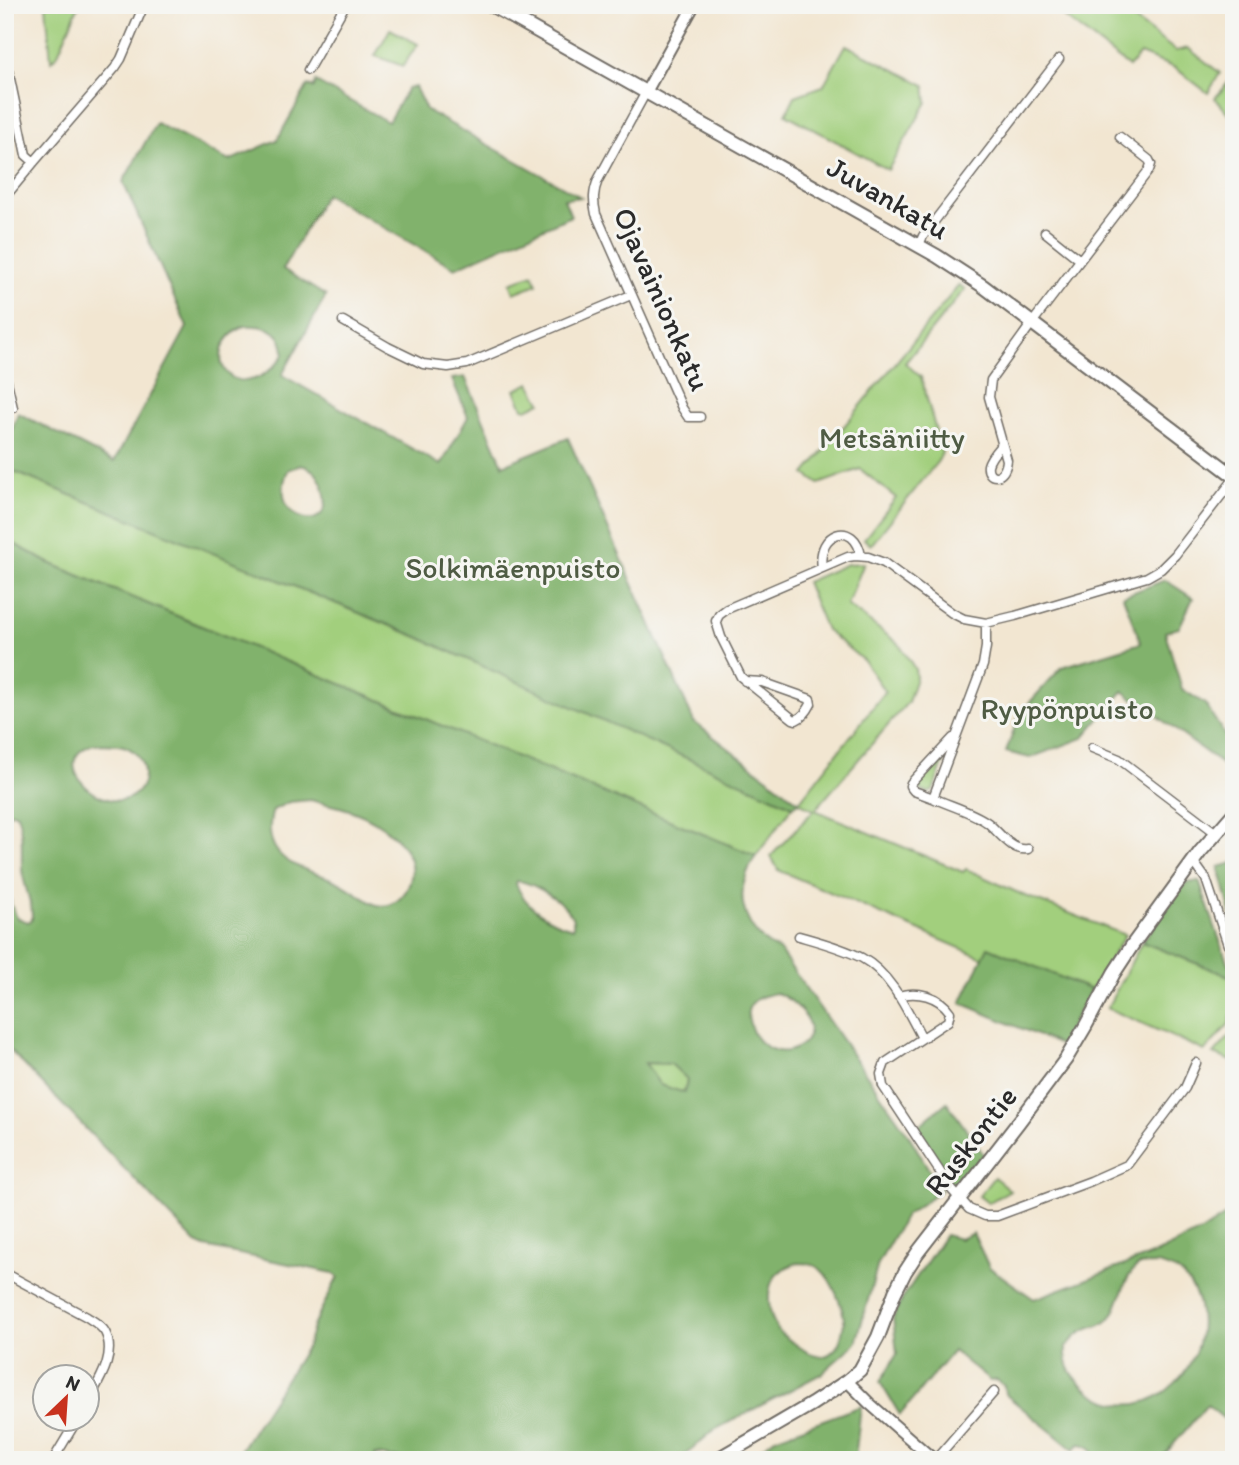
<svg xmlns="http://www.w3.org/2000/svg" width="1239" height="1465" font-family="Itim,sans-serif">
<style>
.green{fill:#a2cf7d;stroke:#667d54;stroke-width:2}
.forest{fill:#81b26c;stroke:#566e4c;stroke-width:2;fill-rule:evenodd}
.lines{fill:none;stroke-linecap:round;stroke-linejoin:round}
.minor-casing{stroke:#716c65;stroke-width:11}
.tertiary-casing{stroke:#716c65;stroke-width:14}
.secondary-casing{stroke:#716c65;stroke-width:16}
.minor{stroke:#fff;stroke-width:8}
.tertiary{stroke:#fff;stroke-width:10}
.secondary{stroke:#fff;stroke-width:12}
.labels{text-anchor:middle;stroke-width:6;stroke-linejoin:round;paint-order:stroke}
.street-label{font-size:30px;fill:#2b2b2b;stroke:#f6f6f2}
.park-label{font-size:30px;fill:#4f5c44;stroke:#f6f6f2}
</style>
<rect width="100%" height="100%" fill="#f6f6f2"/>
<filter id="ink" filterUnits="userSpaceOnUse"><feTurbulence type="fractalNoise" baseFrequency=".0143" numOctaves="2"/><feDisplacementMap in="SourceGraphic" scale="14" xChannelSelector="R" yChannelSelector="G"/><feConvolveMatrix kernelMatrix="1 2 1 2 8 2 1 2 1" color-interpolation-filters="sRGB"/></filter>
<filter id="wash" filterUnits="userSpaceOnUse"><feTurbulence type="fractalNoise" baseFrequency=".00686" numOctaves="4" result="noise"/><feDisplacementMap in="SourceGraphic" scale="28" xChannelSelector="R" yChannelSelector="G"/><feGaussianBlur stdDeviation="1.57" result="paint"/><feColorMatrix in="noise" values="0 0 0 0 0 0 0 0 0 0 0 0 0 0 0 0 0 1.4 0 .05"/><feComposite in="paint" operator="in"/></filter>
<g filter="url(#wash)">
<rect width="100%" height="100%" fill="#f2e6d1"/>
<!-- green -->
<path class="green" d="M 46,5 L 79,5 L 57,56 L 51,61 Z
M 1049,5 L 1115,5 L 1176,51 L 1188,48 L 1220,73 L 1208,93 L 1175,68 L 1140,54 L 1129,67 Z
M 390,29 L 418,44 L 403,66 L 375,56 Z
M 846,45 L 925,85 L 927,102 L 888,170 L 786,114 L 795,96 L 823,86 Z
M 1234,76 L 1234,120 L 1215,98 Z
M 533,274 L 537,284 L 514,293 L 510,283 Z
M 959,285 L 965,289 L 905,363 L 921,377 L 942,453 L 938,461 L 871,545 L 864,539 L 896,498 L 860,469 L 819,484 L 805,474 Z
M 530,383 L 541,402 L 527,409 L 523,408 L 515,390 Z
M 5,468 L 418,637 L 793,806 L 756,856 L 49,563 L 5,539 Z
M 864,563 L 847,605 L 899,644 L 915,669 L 916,678 L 908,702 L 815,810 L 963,872 L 966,869 L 1023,895 L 1125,935 L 1091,990 L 988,947 L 983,958 L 778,870 L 771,856 L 814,810 L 799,802 L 885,692 L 864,661 L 826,630 L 806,582 L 847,564 Z
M 946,751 L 947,752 L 933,791 L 928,793 L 915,788 L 914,785 Z
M 1142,942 L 1234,978 L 1234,1007 L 1229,1024 L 1205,1051 L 1107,1008 Z
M 1234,1029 L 1234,1062 L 1214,1054 L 1231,1035 Z
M 644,1063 L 671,1064 L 687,1079 L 684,1093 L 660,1085 Z
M 994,1177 L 1010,1190 L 988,1203 L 979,1196 Z"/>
<!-- forest -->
<path class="forest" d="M 316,82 L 388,122 L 407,89 L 415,87 L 426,110 L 581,197 L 564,199 L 571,216 L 455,268 L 325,194 L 283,269 L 326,296 L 282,375 L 441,465 L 468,417 L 452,379 L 465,377 L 503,465 L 568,438 L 694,722 L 799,802 L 793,806 L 418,637 L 5,468 L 5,450 L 18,413 L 114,462 L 187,327 L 123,182 L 156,123 L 229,161 L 277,140 L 308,85 L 314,88 ZM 244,326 C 261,325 279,328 283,346 C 285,353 284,356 279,361 C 234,412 195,351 244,326 ZM 301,465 C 313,468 319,475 323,487 C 340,538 265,525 288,470 Z
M 5,539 L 49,563 L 756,856 C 752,863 748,869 746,876 C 735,905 751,938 779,950 L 908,1134 L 941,1190 L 905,1216 L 878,1264 L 856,1343 L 821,1374 L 714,1430 L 679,1460 L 415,1460 L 375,1455 L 376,1460 L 234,1460 L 307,1346 L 314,1324 L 338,1277 L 333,1273 L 205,1247 L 196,1243 L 5,1045 L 5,844 L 11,905 L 17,918 L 28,922 L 32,920 C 33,903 24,887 22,870 C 21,851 24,833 17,814 L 13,812 L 7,815 L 5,819 ZM 94,744 C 104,745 117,743 126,747 C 148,756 151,788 129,798 C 97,812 46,759 94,744 ZM 311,800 C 324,804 339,806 352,811 C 380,821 420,848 410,882 C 407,892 399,902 389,905 C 384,906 379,906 374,904 C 361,897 350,888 338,882 C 318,872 290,869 277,851 C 268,839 269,823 273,810 L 289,802 ZM 517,881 C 533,882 565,902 572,917 C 574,921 573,924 573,928 C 549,922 525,907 516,884 ZM 776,993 C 795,999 824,1028 801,1045 C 781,1060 756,1047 750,1024 C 749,1019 746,1014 749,1008 C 753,998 766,995 776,993 ZM 645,1063 L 671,1064 L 687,1079 L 685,1093 L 660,1085 ZM 796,1263 C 805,1263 814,1263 821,1270 C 831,1278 845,1310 844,1323 C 842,1333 841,1345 832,1352 C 820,1363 805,1351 794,1343 C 788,1339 781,1335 778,1330 C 769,1317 765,1292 774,1278 C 779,1270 787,1267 796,1263 Z
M 1165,580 L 1193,598 L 1179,628 L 1165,632 L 1182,689 L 1205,704 L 1226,737 L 1234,741 L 1234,773 L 1123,691 L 1083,738 L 1030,758 L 1006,752 L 1020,713 L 1062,667 L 1141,643 L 1123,596 Z
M 1233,863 L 1234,864 L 1234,925 L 1219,867 Z
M 1199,881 L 1227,961 L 1234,971 L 1234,978 L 1142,942 L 1186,883 Z
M 988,947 L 1091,990 L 1060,1045 L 961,1003 Z
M 947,1102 L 984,1155 L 953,1184 L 914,1130 Z
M 1234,1210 L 1234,1427 L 1207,1405 L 1160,1460 L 1098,1460 C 1089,1452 1095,1445 1079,1444 L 1074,1450 L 1005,1394 L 1004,1386 L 997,1380 L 990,1381 L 953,1351 L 900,1415 L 880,1382 L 897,1354 L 893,1318 L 904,1296 L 945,1235 L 960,1239 L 973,1233 L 989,1267 L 1034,1299 L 1157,1253 L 1201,1232 ZM 1158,1264 C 1164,1266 1172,1268 1178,1272 C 1191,1282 1198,1296 1200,1312 C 1209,1373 1140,1435 1086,1388 C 1072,1376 1065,1367 1066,1347 C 1071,1342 1076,1335 1082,1332 C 1090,1327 1100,1327 1107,1321 C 1122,1308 1122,1272 1141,1265 C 1146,1264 1153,1264 1158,1264 Z
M 861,1406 L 855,1460 L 746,1460 L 775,1438 Z"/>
</g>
<g filter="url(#ink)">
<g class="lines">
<!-- minor casing -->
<g class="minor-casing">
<path id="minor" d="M 5,55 L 26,155 L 34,162
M 308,70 L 345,5
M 646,92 L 598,180 C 593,192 593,201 596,214 L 682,408 L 688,417 L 700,417
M 5,197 L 34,162 L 115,68 L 121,59 L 144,5
M 1045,232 L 1080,260
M 919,245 L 923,236 L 1059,59
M 343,321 L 388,347 L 423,364 L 448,367 L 467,364 L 631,295
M 5,373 L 13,408
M 1002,444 C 997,450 990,457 988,465 C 986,479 1005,482 1007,460 L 989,397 L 991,380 L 1032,323 L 1149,170 L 1151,164 L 1149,160 L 1120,137
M 822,567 C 816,532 855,519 861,556
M 986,623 L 986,647 L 983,665 L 933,798 C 951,806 973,812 988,823 C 1000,833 1012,852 1028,849
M 745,681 L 762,682 L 810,699 L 811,704 C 808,710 803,717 796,720 L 793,719 L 741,677 L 721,637 L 716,621 L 719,615 L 727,609 L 848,557 L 855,556 L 868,557 L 884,563 L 952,613 L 964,619 L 986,623 L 1015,616 L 1147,577 L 1161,569 L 1175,555 L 1234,479
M 1092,748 L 1119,759 L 1216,833
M 933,798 L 914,791 L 910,786 L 911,783 L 953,738
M 1193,861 L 1206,879 L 1228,945 L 1234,950
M 799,936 C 820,942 843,948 862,958 C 891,974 907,1010 922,1038
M 898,996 C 917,990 939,996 950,1012 L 948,1021 L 885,1063 L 881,1074 L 883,1086 L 952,1190 L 969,1209 L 985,1216 L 997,1216 L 1091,1181 L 1127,1165 L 1185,1088 L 1196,1063
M 5,1273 L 87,1317 C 93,1321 101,1325 105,1332 C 117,1355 99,1381 88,1401
M 53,1460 L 77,1420
M 935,1460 L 994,1392
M 1080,1460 L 1083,1456
M 1230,1460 L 1234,1456"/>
</g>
<!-- tertiary casing -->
<g class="tertiary-casing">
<path id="tertiary" d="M 646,92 L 694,5
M 847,1381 L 869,1403 L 934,1460"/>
</g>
<!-- secondary casing -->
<g class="secondary-casing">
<path id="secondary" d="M 491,5 L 937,256 L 983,286 L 1032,323 L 1234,476
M 716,1460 L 812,1404 L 847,1381 L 860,1370 L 878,1337 L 895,1292 L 905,1272 L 918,1252 L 1018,1123 L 1066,1059 L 1085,1027 L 1114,973 L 1133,944 L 1200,852 L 1234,813"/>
</g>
<!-- minor -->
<use href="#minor" class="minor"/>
<!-- tertiary -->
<use href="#tertiary" class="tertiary"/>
<!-- secondary -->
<use href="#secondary" class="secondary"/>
</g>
</g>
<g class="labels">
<!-- street labels -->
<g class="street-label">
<text transform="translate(888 198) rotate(30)" y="10">Juvankatu</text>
<text transform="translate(662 299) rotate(66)" y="10">Ojavainionkatu</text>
<text transform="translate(971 1141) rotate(-52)" y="10">Ruskontie</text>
</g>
<!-- park labels -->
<g class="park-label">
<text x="892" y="448">Metsäniitty</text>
<text x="513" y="578">Solkimäenpuisto</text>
<text x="1067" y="719">Ryypönpuisto</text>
</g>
</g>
<!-- margin -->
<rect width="1239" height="1465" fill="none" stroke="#f6f6f2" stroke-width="28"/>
<!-- north arrow -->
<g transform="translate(66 1398) rotate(25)"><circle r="33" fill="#f6f6f2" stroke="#a5a5a2" stroke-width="2"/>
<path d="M0-5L12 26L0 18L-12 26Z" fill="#c8321e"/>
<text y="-10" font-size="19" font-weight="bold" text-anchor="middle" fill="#2b2b2b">N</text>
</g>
</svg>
